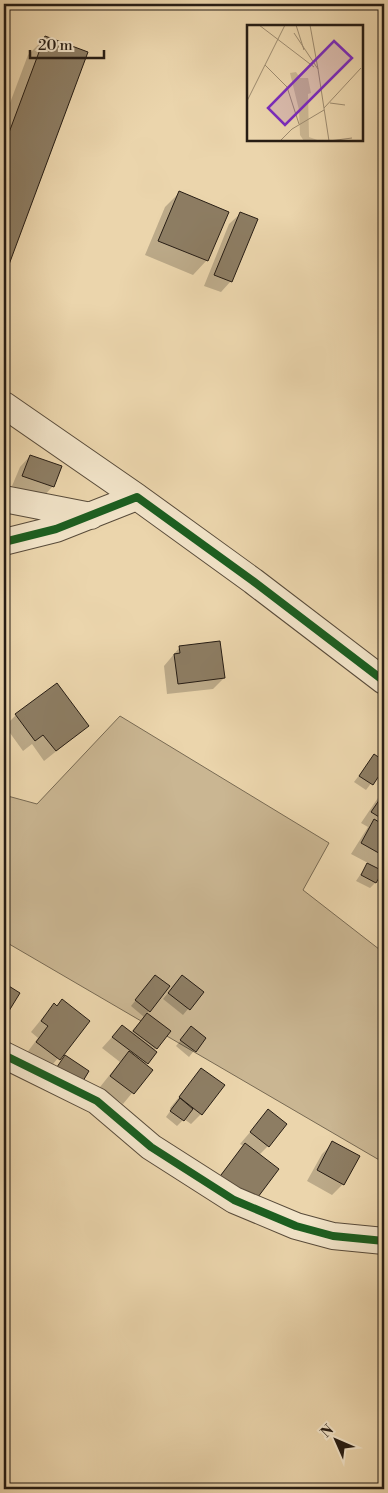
<svg xmlns="http://www.w3.org/2000/svg" width="388" height="1493" font-family="'Libre Bodoni',serif">
<style>
.green{fill:#cab692;stroke:#786a53}
.shadow{fill:#0003}
.building{fill:#8d7d63;stroke:#271d14}
.lines{fill:none;stroke-linecap:round;stroke-linejoin:round}
.minor-casing{stroke:#584b3a;stroke-width:28}
.minor{stroke:#f2e4c9;stroke-width:26}
.cycleway-casing{stroke:#f2e4c9;stroke-width:11}
.cycleway{stroke:#1b5e20;stroke-width:8}
.inset-road{fill:none;stroke:#9d8b6f;stroke-width:1}
.view{fill:#7b2cbf;fill-opacity:0.15;stroke:#7b2cbf;stroke-width:2.5}
.inset-edge{fill:none;stroke:#271d14;stroke-width:2.5}
</style>
<rect width="100%" height="100%" fill="#ebd5ac"/>
<filter id="stains"><feTurbulence type="fractalNoise" baseFrequency=".004" numOctaves="4"/><feColorMatrix values="0 0 0 0 .2 0 0 0 0 .09 0 0 0 0 .02 0 0 0 .5 -.17"/></filter>
<radialGradient id="worn" r=".72"><stop offset=".6" stop-color="#630" stop-opacity="0"/><stop offset="1" stop-color="#630" stop-opacity=".3"/></radialGradient>
<!-- green -->
<path class="green" d="M 120,716 L 329,843 L 303,890 L 384,953 L 384,1171 L 381,1161 L 4,941 L 4,795 L 37,804 Z"/>
<!-- shadow -->
<path class="shadow" d="M 45,38 L 87,53 L 4,275 L 4,119 L 28,55 Z
M 180,192 L 207,260 L 193,275 L 145,255 L 165,207 Z
M 240,214 L 231,281 L 221,292 L 204,286 L 229,224 Z
M 30,456 L 53,486 L 43,497 L 12,486 L 20,467 Z
M 180,647 L 224,678 L 213,689 L 167,694 L 164,666 Z
M 16,715 L 88,726 L 44,761 L 32,744 L 23,751 L 5,726 Z
M 374,756 L 384,763 L 384,766 L 366,790 L 354,782 Z
M 384,789 L 384,861 L 376,869 L 375,883 L 370,888 L 356,881 L 368,863 L 351,854 L 368,827 L 361,823 Z
M 155,976 L 149,1011 L 146,1014 L 156,1048 L 145,1065 L 151,1070 L 123,1104 L 100,1087 L 120,1062 L 102,1048 L 122,1026 L 130,1033 L 144,1017 L 131,1006 Z
M 182,976 L 202,992 L 183,1015 L 163,999 Z
M 62,1001 L 88,1022 L 48,1070 L 26,1054 L 38,1038 L 31,1032 L 44,1016 Z
M 191,1028 L 204,1038 L 189,1057 L 176,1046 Z
M 201,1070 L 201,1114 L 191,1124 L 184,1119 L 177,1126 L 166,1117 L 171,1110 L 170,1108 Z
M 268,1111 L 268,1146 L 259,1155 L 208,1190 L 244,1146 L 240,1144 Z
M 333,1143 L 343,1184 L 332,1195 L 307,1181 L 322,1154 Z"/>
<!-- building -->
<path class="building" d="M 45,36 L 88,52 L 4,278 L 4,146 Z
M 179,191 L 229,212 L 208,261 L 158,241 Z
M 240,212 L 258,219 L 232,282 L 214,275 Z
M 30,455 L 62,466 L 54,487 L 22,476 Z
M 220,641 L 225,678 L 178,684 L 174,654 L 180,653 L 179,646 Z
M 57,683 L 89,726 L 56,751 L 43,735 L 35,741 L 15,714 Z
M 374,754 L 384,761 L 384,768 L 373,785 L 359,776 Z
M 384,793 L 384,820 L 371,812 Z
M 374,819 L 384,825 L 384,856 L 361,843 Z
M 367,863 L 383,871 L 376,883 L 361,875 Z
M 155,975 L 170,986 L 150,1012 L 135,1000 Z
M 182,975 L 204,992 L 190,1010 L 168,993 Z
M 4,983 L 20,993 L 4,1019 Z
M 62,999 L 90,1021 L 60,1060 L 36,1042 L 48,1026 L 41,1021 L 54,1003 L 57,1006 Z
M 147,1013 L 171,1031 L 157,1049 L 133,1031 Z
M 122,1025 L 157,1052 L 148,1064 L 112,1037 Z
M 191,1026 L 206,1038 L 196,1052 L 180,1040 Z
M 129,1051 L 153,1070 L 134,1094 L 110,1076 Z
M 65,1055 L 89,1071 L 80,1086 L 55,1070 Z
M 201,1068 L 225,1085 L 202,1115 L 179,1097 Z
M 180,1098 L 193,1109 L 184,1121 L 170,1111 Z
M 268,1109 L 287,1124 L 269,1147 L 250,1132 Z
M 332,1141 L 360,1156 L 344,1185 L 317,1170 Z
M 245,1143 L 279,1169 L 252,1205 L 218,1179 Z"/>
<g class="lines">
<!-- minor casing -->
<g class="minor-casing">
<path id="minor" d="M 4,405 L 137,497
M 4,499 L 91,516
M 4,542 L 56,529 L 137,497 L 253,581 L 384,681
M 4,1055 L 97,1101 L 151,1147 L 234,1200 L 296,1226 L 333,1236 L 384,1241"/>
</g>
<!-- minor -->
<use href="#minor" class="minor"/>
<!-- cycleway casing -->
<g class="cycleway-casing">
<path id="cycleway" d="M 4,542 L 56,529 L 137,497 L 253,581 L 384,681
M 4,1055 L 97,1101 L 151,1147 L 234,1200 L 296,1226 L 333,1236 L 384,1241"/>
</g>
<!-- cycleway -->
<use href="#cycleway" class="cycleway"/>
</g>
<!-- overview -->
<g transform="translate(247 25)">
<rect width="116" height="116" fill="#ebd5ac"/>
<path d="M 49,47 L 53,53 L 61,53 L 64,68 L 61,69 L 62,112 L 73,116 L 57,116 L 53,110 L 52,85 L 43,48 Z" fill="#cab692"/>
<path class="inset-road" d="M 12,0 L 67,42M 49,0 L 57,25M 63,0 L 71,44M 47,8 L 71,44 L 82,116M 18,40 L 40,62 L 52,99M 0,76 L 38,0M 83,78 L 98,80M 77,83 L 114,43M 33,116 L 45,104 L 77,85M 82,116 L 105,113"/>
<path class="view" d="M 87,16 L 105,33 L 38,100 L 21,83 Z"/>
<rect width="116" height="116" class="inset-edge"/>
</g>
<!-- margin -->
<rect width="388" height="1493" fill="none" stroke="#ebd5ac" stroke-width="20"/>
<rect x="5" y="5" width="378" height="1483" fill="none" stroke="#271d14" stroke-width="2.5"/>
<rect x="10" y="10" width="368" height="1473" fill="none" stroke="#271d14"/>
<!-- north arrow -->
<g transform="translate(336 1440) rotate(315)" stroke="#f2e4c9" stroke-width="4" paint-order="stroke">
<path d="M0-4L9 19L0 12L-9 19Z" fill="#271d14"/>
<text y="-8" font-size="14" font-weight="bold" text-anchor="middle" fill="#271d14">N</text>
</g>
<!-- scale -->
<path d="M30 50v8h74v-8" fill="none" stroke="#271d14" stroke-width="2.5"/>
<text x="38" y="50" font-size="15" fill="#271d14" stroke="#f2e4c9" stroke-width="4" paint-order="stroke">20 m</text>
<rect width="100%" height="100%" filter="url(#stains)"/>
<rect width="100%" height="100%" fill="url(#worn)"/>
</svg>
